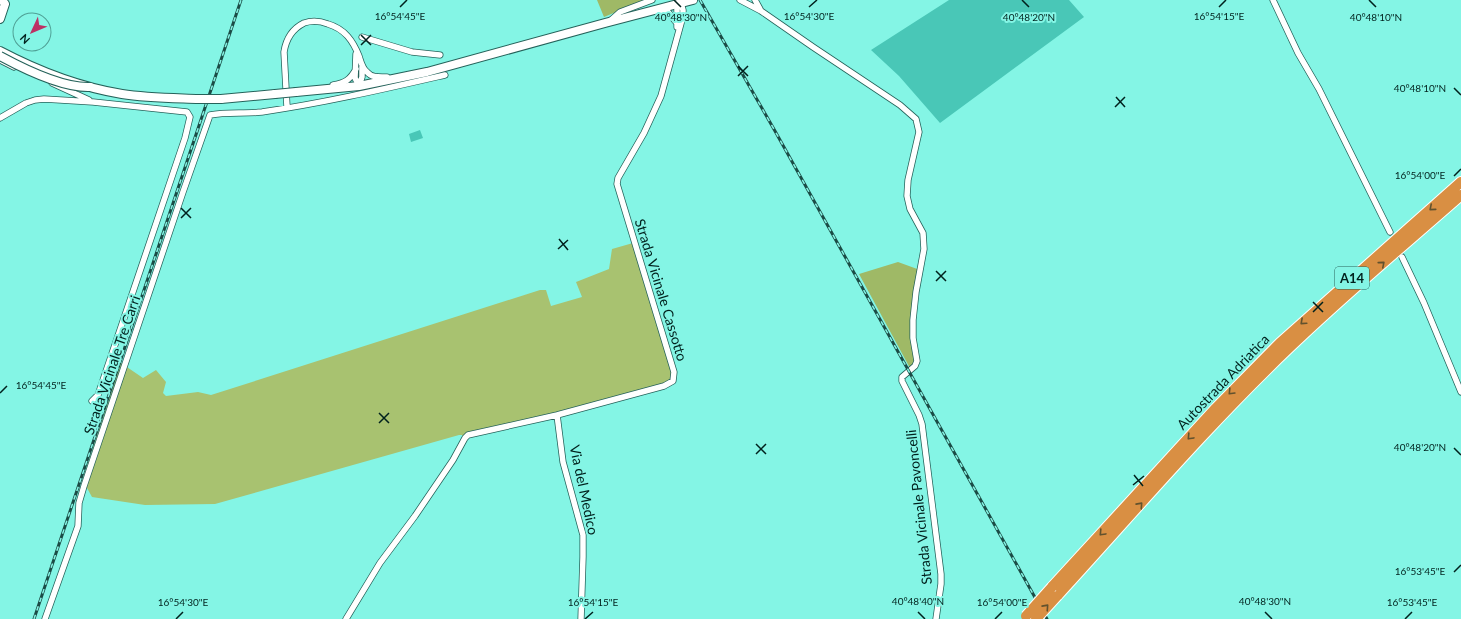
<svg xmlns="http://www.w3.org/2000/svg" width="1461" height="619" font-family="Lato,sans-serif">
<style>
.green{fill:#a8c270}
.forest{fill:#9fb966}
.water{fill:#49c7b7}
.lines{fill:none;stroke-linecap:round;stroke-linejoin:round}
.minor-casing{stroke:#25625a;stroke-width:7}
.secondary-casing{stroke:#25625a;stroke-width:10}
.motorway-casing{stroke:#fff;stroke-width:12}
.minor{stroke:#fff;stroke-width:5.5}
.secondary{stroke:#fff;stroke-width:8}
.motorway{stroke:#d98f43;stroke-width:10}
.rail-casing{stroke:#1b4c46;stroke-width:3}
.rail{stroke:#84f5e5;stroke-width:1.5;stroke-dasharray:4.5;stroke-linecap:butt}
.secondary-bridge-casing{stroke:#25625a;stroke-width:10;stroke-linecap:butt}
.motorway-bridge-casing{stroke:#fff;stroke-width:12;stroke-linecap:butt}
.secondary-bridge{stroke:#fff;stroke-width:8}
.motorway-bridge{stroke:#d98f43;stroke-width:10}
.oneway{stroke:#62522e}
.ticks{fill:none;stroke:#00211d;stroke-width:1.5}
.labels{text-anchor:middle;stroke-width:4;stroke-linejoin:round;paint-order:stroke}
.shield{fill:#84f5e5;stroke:#286159;stroke-width:1}
.shield-label{font-size:13px;font-weight:bold;fill:#00211d}
.street-label{font-size:14px;fill:#00211d;stroke:#84f5e5}
.ticks-label{font-size:10px;text-anchor:middle;fill:#00211d;stroke:#84f5e5;stroke-width:4;stroke-linejoin:round;paint-order:stroke}
</style>
<rect width="100%" height="100%" fill="#84f5e5"/>
<!-- green -->
<path class="green" d="M 633,243 L 673,374 L 667,383 L 485,431 L 464,439 L 462,435 L 459,435 L 215,504 L 145,505 L 92,497 L 87,488 L 81,485 L 121,363 L 143,378 L 156,370 L 166,382 L 163,393 L 166,396 L 198,392 L 211,395 L 540,290 L 546,290 L 551,306 L 582,297 L 576,282 L 609,269 L 612,249 Z"/>
<!-- forest -->
<path class="forest" d="M 597,0 L 645,0 L 604,17 Z
M 898,262 L 920,270 L 915,296 L 915,362 L 911,370 L 859,274 Z"/>
<!-- water -->
<path class="water" d="M 949,0 L 1069,0 L 1084,17 L 940,123 L 899,76 L 871,50 Z
M 420,130 L 423,138 L 411,142 L 409,134 Z"/>
<g class="lines">
<!-- minor casing -->
<g class="minor-casing">
<path id="minor" d="M 740,0 L 761,11 L 813,47 L 900,105 L 916,119 L 919,132 L 908,180 L 907,196 L 910,209 L 923,233 L 924,249 L 916,292 L 913,320 L 913,338 L 917,361 L 915,366 L 902,377 L 902,381 L 919,415 L 922,424 L 941,574 L 941,584 L 936,619
M 755,0 L 760,9
M 1273,0 L 1298,53 L 1319,89 L 1390,232
M 660,10 L 668,12 L 676,22
M 611,20 L 620,12 L 652,0
M 677,27 L 677,9 L 681,3
M 362,37 L 412,52 L 440,55
M 356,54 L 355,78 L 359,86
M 0,60 L 14,67
M 52,83 L 89,100
M 333,85 C 345,83 350,80 356,69
M 359,86 L 362,77 L 362,67
M 287,107 L 284,52 C 286,39 292,29 304,23 C 313,20 320,21 328,24 C 345,29 353,41 359,56 C 361,62 362,68 367,72 C 372,78 379,77 387,77
M 0,118 L 26,103 L 35,100 L 44,99 L 93,102 L 187,112 L 190,117 L 185,138 L 98,395 L 92,401
M 1402,257 L 1424,303 L 1461,392
M 557,415 L 563,462 L 583,535 L 583,557 L 581,619
M 45,619 L 78,526 L 79,503 L 84,486 L 183,192 L 210,115 C 227,112 245,114 262,112 C 324,103 384,89 445,75
M 346,619 L 380,563 L 415,516 L 453,460 L 465,438 L 468,435 L 557,415 L 664,386 L 673,381 L 674,372 L 617,184 L 618,178 L 644,133 L 661,96 L 683,16 L 683,10 L 681,3"/>
</g>
<!-- secondary casing -->
<g class="secondary-casing">
<path id="secondary" d="M 0,19 L 5,4 L 2,0
M 0,51 C 38,71 80,87 122,94 C 147,98 173,98 199,99
M 296,92 L 359,86 L 427,72 L 605,23 L 693,0
M 221,99 L 275,94"/>
</g>
<!-- motorway casing -->
<g class="motorway-casing">
<path id="motorway" d="M 1052,587 L 1216,408 L 1280,343 L 1461,182
M 1057,596 C 1133,513 1207,426 1289,348 C 1344,295 1403,246 1461,195"/>
</g>
<!-- minor -->
<use href="#minor" class="minor"/>
<!-- secondary -->
<use href="#secondary" class="secondary"/>
<!-- motorway -->
<use href="#motorway" class="motorway"/>
<!-- rail casing -->
<g class="rail-casing">
<path id="rail" d="M 700,0 L 775,131 L 1047,619
M 34,619 L 241,0"/>
</g>
<!-- rail -->
<use href="#rail" class="rail"/>
<!-- secondary-bridge casing -->
<g class="secondary-bridge-casing">
<path id="secondary-bridge" d="M 0,56 C 24,69 63,88 90,87
M 275,94 L 296,92
M 199,99 L 221,99"/>
</g>
<!-- motorway-bridge casing -->
<g class="motorway-bridge-casing">
<path id="motorway-bridge" d="M 1026,616 L 1052,587
M 1036,619 L 1057,596"/>
</g>
<!-- secondary-bridge -->
<use href="#secondary-bridge" class="secondary-bridge"/>
<!-- motorway-bridge -->
<use href="#motorway-bridge" class="motorway-bridge"/>
</g>
<!-- one-way arrows -->
<defs><path id="oneway-chevron" d="M-2-3.5L2.5 0L-2 3.5" fill="none" stroke-width="1.6" stroke-linecap="round" stroke-linejoin="round"/></defs>
<g class="oneway">
<use href="#oneway-chevron" transform="translate(1432 208) rotate(139)"/>
<use href="#oneway-chevron" transform="translate(1382 264) rotate(-41)"/>
<use href="#oneway-chevron" transform="translate(1303 322) rotate(138)"/>
<use href="#oneway-chevron" transform="translate(1231 392) rotate(134)"/>
<use href="#oneway-chevron" transform="translate(1190 437) rotate(133)"/>
<use href="#oneway-chevron" transform="translate(1140 505) rotate(-48)"/>
<use href="#oneway-chevron" transform="translate(1102 533) rotate(133)"/>
<use href="#oneway-chevron" transform="translate(1046 607) rotate(-48)"/>
</g>
<!-- ticks -->
<path class="ticks" d="M 674,0 L 681,7M 1022,0 L 1029,7M 1369,0 L 1376,7M 400,7 L 407,0M 809,7 L 817,0M 1219,7 L 1226,0M 361,35 L 371,45M 361,45 L 371,35M 738,66 L 748,76M 738,76 L 748,66M 1454,88 L 1461,95M 1116,97 L 1125,107M 1115,107 L 1125,97M 1454,176 L 1461,169M 181,208 L 191,218M 181,218 L 191,208M 559,239 L 568,250M 558,249 L 568,240M 936,271 L 946,281M 936,281 L 946,271M 1313,302 L 1323,312M 1313,312 L 1323,302M 0,393 L 7,386M 379,413 L 389,423M 379,423 L 389,413M 756,444 L 766,454M 1454,448 L 1461,455M 756,454 L 766,444M 1134,475 L 1143,486M 1133,485 L 1144,476M 1454,572 L 1461,565M 918,612 L 925,619M 1265,612 L 1272,619M 176,619 L 183,612M 585,619 L 593,612M 995,619 L 1002,612M 1405,619 L 1412,612"/>
<g class="labels">
<!-- shield labels -->
<rect class="shield" x="1335" y="267" width="34" height="22" rx="3"/>
<g class="shield-label">
<text x="1352" y="283">A14</text>
</g>
<!-- street labels -->
<g class="street-label">
<text transform="translate(661 290) rotate(73)" y="5">Strada Vicinale Cassotto</text>
<text transform="translate(112 365) rotate(-71)" y="5">Strada Vicinale Tre Carri</text>
<text transform="translate(1223 382) rotate(-46)" y="5">Autostrada Adriatica</text>
<text transform="translate(584 490) rotate(78)" y="5">Via del Medico</text>
<text transform="translate(919 507) rotate(-96)" y="5">Strada Vicinale Pavoncelli</text>
</g>
</g>
<g class="ticks-label">
<text x="400" y="20">16°54'45"E</text>
<text x="809" y="20">16°54'30"E</text>
<text x="1219" y="20">16°54'15"E</text>
<text x="681" y="21">40°48'30"N</text>
<text x="1029" y="21">40°48'20"N</text>
<text x="1376" y="21">40°48'10"N</text>
<text x="1420" y="92">40°48'10"N</text>
<text x="1420" y="179">16°54'00"E</text>
<text x="41" y="389">16°54'45"E</text>
<text x="1420" y="451">40°48'20"N</text>
<text x="1420" y="575">16°53'45"E</text>
<text x="918" y="605">40°48'40"N</text>
<text x="1265" y="605">40°48'30"N</text>
<text x="183" y="606">16°54'30"E</text>
<text x="593" y="606">16°54'15"E</text>
<text x="1002" y="606">16°54'00"E</text>
<text x="1412" y="606">16°53'45"E</text>
</g>
<!-- north arrow -->
<g transform="translate(32 32) rotate(226)"><circle r="19" fill="#84f5e5" stroke="#4fa095"/>
<path d="M0-3L7 15L0 10L-7 15Z" fill="#bd3064"/>
<text y="-6" font-size="11" font-weight="bold" text-anchor="middle" fill="#00211d">N</text>
</g>
</svg>
